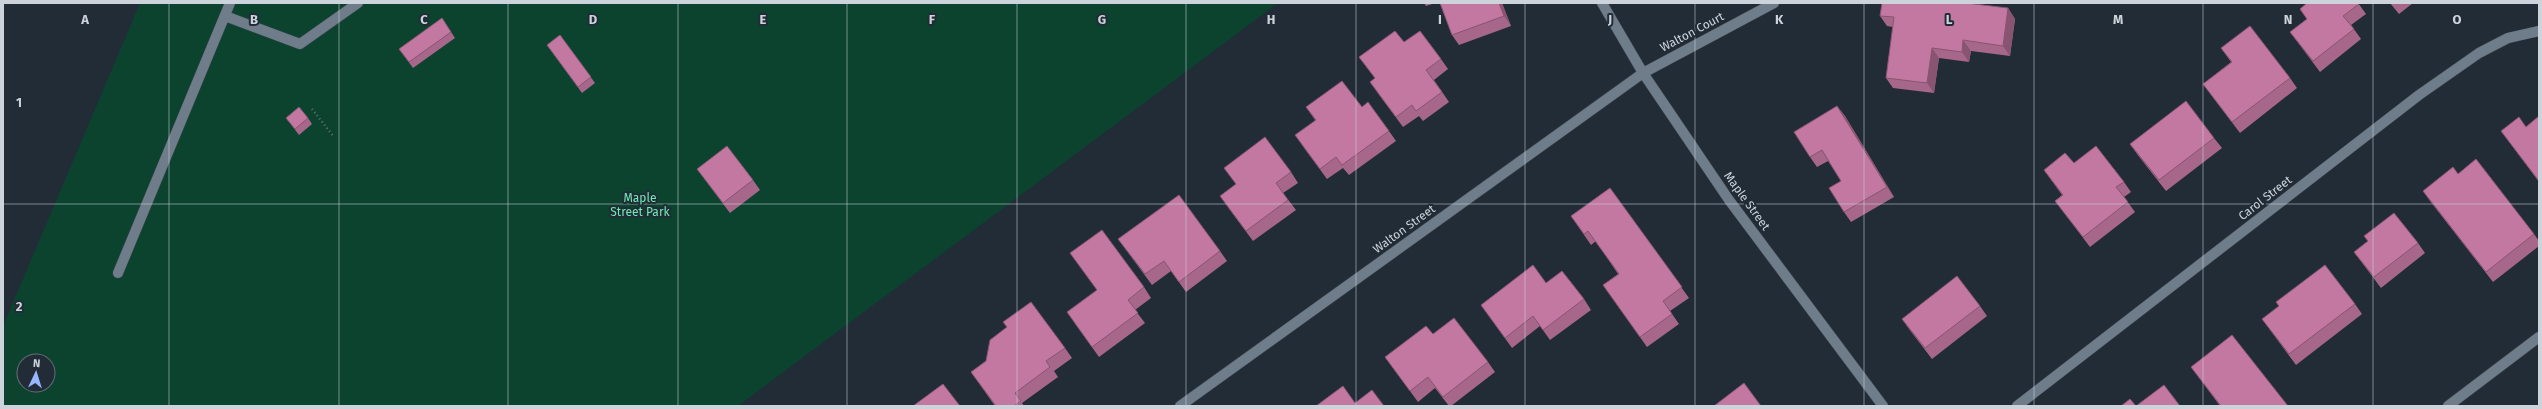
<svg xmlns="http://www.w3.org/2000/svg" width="2542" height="409" font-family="'Fira Sans',sans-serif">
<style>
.green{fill:#0c432e;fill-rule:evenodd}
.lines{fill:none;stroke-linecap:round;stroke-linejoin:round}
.minor-casing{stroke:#404953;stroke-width:11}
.path{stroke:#656e78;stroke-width:2.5;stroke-dasharray:1 3;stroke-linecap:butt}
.minor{stroke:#6f7c8a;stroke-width:10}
.wall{fill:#a7678a}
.shaded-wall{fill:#885471}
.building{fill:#c278a1;stroke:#885471}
.grid{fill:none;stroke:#ccd3da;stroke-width:1;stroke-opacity:0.55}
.labels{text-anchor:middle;stroke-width:4;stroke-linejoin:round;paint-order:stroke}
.street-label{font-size:12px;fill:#ccd3da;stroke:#212c37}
.park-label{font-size:12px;fill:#6feab4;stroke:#212c37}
.grid-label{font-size:13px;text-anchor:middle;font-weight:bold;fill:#ccd3da;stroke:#212c37;stroke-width:4;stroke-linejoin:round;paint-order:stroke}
</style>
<rect width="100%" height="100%" fill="#212c37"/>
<!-- green -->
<path class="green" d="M 140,3 L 1278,3 L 738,406 L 3,406 L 3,326 ZM 24,361 L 48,361 L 48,385 L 24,385 Z"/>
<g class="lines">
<!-- minor casing -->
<g class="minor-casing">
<path id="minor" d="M 1602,3 L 1643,73 L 1729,200 L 1883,406
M 225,16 L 300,44 L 358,3
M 118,273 L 230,3
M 1180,406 L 1643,73 L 1774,3
M 2017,406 L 2419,95 L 2479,53 L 2508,38 L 2539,31
M 2448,406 L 2539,337"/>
</g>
<!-- path -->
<path class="path" d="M 312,109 L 334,137"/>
<!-- minor -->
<use href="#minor" class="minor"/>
</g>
<!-- wall -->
<path class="wall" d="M 1424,3 L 1435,3 L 1426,6 Z
M 1440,3 L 1502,3 L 1511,26 L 1459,45 L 1452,35 Z
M 2358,3 L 2366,14 L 2351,25 L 2361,39 L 2320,72 L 2290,32 L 2307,19 L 2300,9 Z
M 2390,3 L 2413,3 L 2399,14 Z
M 2008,8 L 2015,19 L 2010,56 L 1971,51 L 1969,62 L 1939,58 L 1934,93 L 1893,88 L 1886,78 L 1893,27 L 1887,26 L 1880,16 Z
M 442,18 L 455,38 L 413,68 L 399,49 Z
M 560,35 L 595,83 L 582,93 L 547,45 Z
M 2221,48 L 2290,78 L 2297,88 L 2240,133 L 2203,84 L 2231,62 Z
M 1359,57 L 1441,59 L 1448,69 L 1434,80 L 1449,102 L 1423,121 L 1419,116 L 1403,127 L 1377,92 L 1375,78 Z
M 1837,106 L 1845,116 L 1894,197 L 1851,222 L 1844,212 L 1841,181 L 1828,161 L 1817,167 L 1810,157 Z
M 1306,107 L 1362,107 L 1389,131 L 1396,141 L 1349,175 L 1343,168 L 1327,179 L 1302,145 L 1315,120 Z
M 2539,116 L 2539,182 L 2501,131 L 2526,127 Z
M 286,118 L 308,118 L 312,124 L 299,135 Z
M 2214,138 L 2222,148 L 2166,191 L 2137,154 L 2130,144 Z
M 2074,163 L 2124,182 L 2131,192 L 2124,197 L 2135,212 L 2090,247 L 2055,201 L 2062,195 L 2044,170 Z
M 697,169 L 753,180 L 760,190 L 730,213 Z
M 1291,172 L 1298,183 L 1283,193 L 1296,210 L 1253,241 L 1227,206 Z
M 2458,174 L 2534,234 L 2539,241 L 2539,246 L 2493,282 L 2430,201 L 2423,191 Z
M 1610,188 L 1689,298 L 1670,311 L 1679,324 L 1647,347 L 1603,285 L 1618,274 L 1596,241 L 1591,245 L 1571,216 Z
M 1118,239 L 1220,251 L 1227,261 L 1186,292 L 1171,271 L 1152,285 Z
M 2418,243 L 2425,253 L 2381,288 L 2354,252 Z
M 1546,283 L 1584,299 L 1591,310 L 1550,340 L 1540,326 L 1512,348 L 1481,305 Z
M 1144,287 L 1151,298 L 1135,310 L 1145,323 L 1099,357 L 1074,322 Z
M 2355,304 L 2362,314 L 2296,365 L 2262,319 Z
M 1980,306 L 1987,316 L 1932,359 L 1909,329 L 1902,319 Z
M 1433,334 L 1488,362 L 1495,372 L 1451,406 L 1449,406 L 1435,388 L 1418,402 L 1385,357 Z
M 1065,348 L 1072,358 L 1054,371 L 1058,377 L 1022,403 L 1024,406 L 995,406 L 971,372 Z
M 2191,367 L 2288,406 L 2220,406 Z"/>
<!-- shaded-wall -->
<path class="shaded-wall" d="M 1499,3 L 1502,3 L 1511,26 L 1504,16 Z
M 2008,8 L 2015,19 L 2010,56 L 2003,46 Z
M 1963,40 L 1971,51 L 1969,62 L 1962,52 Z
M 1932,48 L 1939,58 L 1934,93 L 1927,83 Z
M 1837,106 L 1845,116 L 1894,197 L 1887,187 Z"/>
<!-- building -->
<path class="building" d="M 1440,3 L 1499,3 L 1504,16 L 1452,35 Z
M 1882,3 L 1966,3 L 2008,8 L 2003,46 L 1963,40 L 1962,52 L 1932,48 L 1927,83 L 1886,78 L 1894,17 L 1880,16 Z
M 2307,3 L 2358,3 L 2359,4 L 2343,16 L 2354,29 L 2313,61 L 2290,32 L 2307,19 L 2300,9 Z
M 442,18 L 451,32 L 409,62 L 399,49 Z
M 2250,26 L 2290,78 L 2232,122 L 2203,84 L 2232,62 L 2221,48 Z
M 1395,31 L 1404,42 L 1420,31 L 1441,59 L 1426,70 L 1442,92 L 1416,111 L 1412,105 L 1396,117 L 1370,82 L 1375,78 L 1359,57 Z
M 560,35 L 591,77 L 578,87 L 547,45 Z
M 1342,81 L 1362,107 L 1368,102 L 1389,131 L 1342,165 L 1336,157 L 1320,169 L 1295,135 L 1316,120 L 1306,107 Z
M 2186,101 L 2214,138 L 2159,180 L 2130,144 Z
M 1837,106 L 1887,187 L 1844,212 L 1829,188 L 1841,181 L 1822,150 L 1810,157 L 1794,132 Z
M 299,107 L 308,118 L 295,129 L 286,118 Z
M 2539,116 L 2539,181 L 2501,131 L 2519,117 L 2526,127 Z
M 1265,137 L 1291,172 L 1276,183 L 1288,200 L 1246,231 L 1220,196 L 1236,184 L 1224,168 Z
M 727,146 L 753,180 L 723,203 L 697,169 Z
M 2096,146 L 2124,182 L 2116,187 L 2128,202 L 2083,237 L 2055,201 L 2063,195 L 2044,170 L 2065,153 L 2074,163 Z
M 2476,159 L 2534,234 L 2486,272 L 2423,191 L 2453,167 L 2458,174 Z
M 1610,188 L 1682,287 L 1663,301 L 1672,314 L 1640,337 L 1603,285 L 1619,274 L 1588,231 L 1584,234 L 1571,216 Z
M 1179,195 L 1220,251 L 1179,282 L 1164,261 L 1145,274 L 1118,239 Z
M 2394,213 L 2418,243 L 2374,277 L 2354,252 L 2368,241 L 2364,236 Z
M 1102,230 L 1144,287 L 1128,300 L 1138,313 L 1092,347 L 1067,312 L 1097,290 L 1070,253 Z
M 1533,265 L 1546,283 L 1562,271 L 1584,299 L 1543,330 L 1533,316 L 1505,338 L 1481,305 Z
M 2325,265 L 2355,304 L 2289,354 L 2262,319 L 2279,306 L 2276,302 Z
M 1957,276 L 1980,306 L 1925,348 L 1902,319 Z
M 1031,302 L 1065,348 L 1046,361 L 1050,367 L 1015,393 L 1021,401 L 1014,406 L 996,406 L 971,372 L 986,361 L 990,340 L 1007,327 L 1003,322 Z
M 1454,318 L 1488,362 L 1443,397 L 1428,377 L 1410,391 L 1385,357 L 1426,326 L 1433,334 Z
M 2232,335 L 2288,406 L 2221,406 L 2191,367 Z
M 1744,383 L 1761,406 L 1714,406 Z
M 943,384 L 960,406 L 913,406 Z
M 2164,385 L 2180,406 L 2136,406 Z
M 1343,386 L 1355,403 L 1372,390 L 1384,406 L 1316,406 Z
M 2130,399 L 2136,406 L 2121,406 Z"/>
<!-- grid -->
<path class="grid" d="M 169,3 L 169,406M 339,3 L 339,406M 508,3 L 508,406M 678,3 L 678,406M 847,3 L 847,406M 1017,3 L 1017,406M 1186,3 L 1186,406M 1356,3 L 1356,406M 1525,3 L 1525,406M 1695,3 L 1695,406M 1864,3 L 1864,406M 2034,3 L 2034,406M 2203,3 L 2203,406M 2373,3 L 2373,406M 3,204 L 2539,204"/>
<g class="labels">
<!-- street labels -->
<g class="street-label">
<text transform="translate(1692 32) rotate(-28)" y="4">Walton Court</text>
<text transform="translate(2265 198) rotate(-38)" y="4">Carol Street</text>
<text transform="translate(1747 201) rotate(54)" y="4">Maple Street</text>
<text transform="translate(1404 229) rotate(-36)" y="4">Walton Street</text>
</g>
<!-- park labels -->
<g class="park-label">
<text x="640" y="202">Maple<tspan x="640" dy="14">Street Park</tspan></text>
</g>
</g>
<g class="grid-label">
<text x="85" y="24">A</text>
<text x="254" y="24">B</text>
<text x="424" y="24">C</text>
<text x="593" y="24">D</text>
<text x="763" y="24">E</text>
<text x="932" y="24">F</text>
<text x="1102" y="24">G</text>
<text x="1271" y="24">H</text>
<text x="1440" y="24">I</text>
<text x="1610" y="24">J</text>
<text x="1779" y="24">K</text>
<text x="1949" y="24">L</text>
<text x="2118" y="24">M</text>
<text x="2288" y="24">N</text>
<text x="2457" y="24">O</text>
<text x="19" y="107">1</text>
<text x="19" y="311">2</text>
</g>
<!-- border -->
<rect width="2542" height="409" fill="none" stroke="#ccd3da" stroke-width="8"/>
<!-- north arrow -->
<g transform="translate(36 373) rotate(4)"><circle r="19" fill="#212c37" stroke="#656f78"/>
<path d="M0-3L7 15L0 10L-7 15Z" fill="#97b6fd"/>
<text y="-6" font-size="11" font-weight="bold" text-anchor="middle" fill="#ccd3da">N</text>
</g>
</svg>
